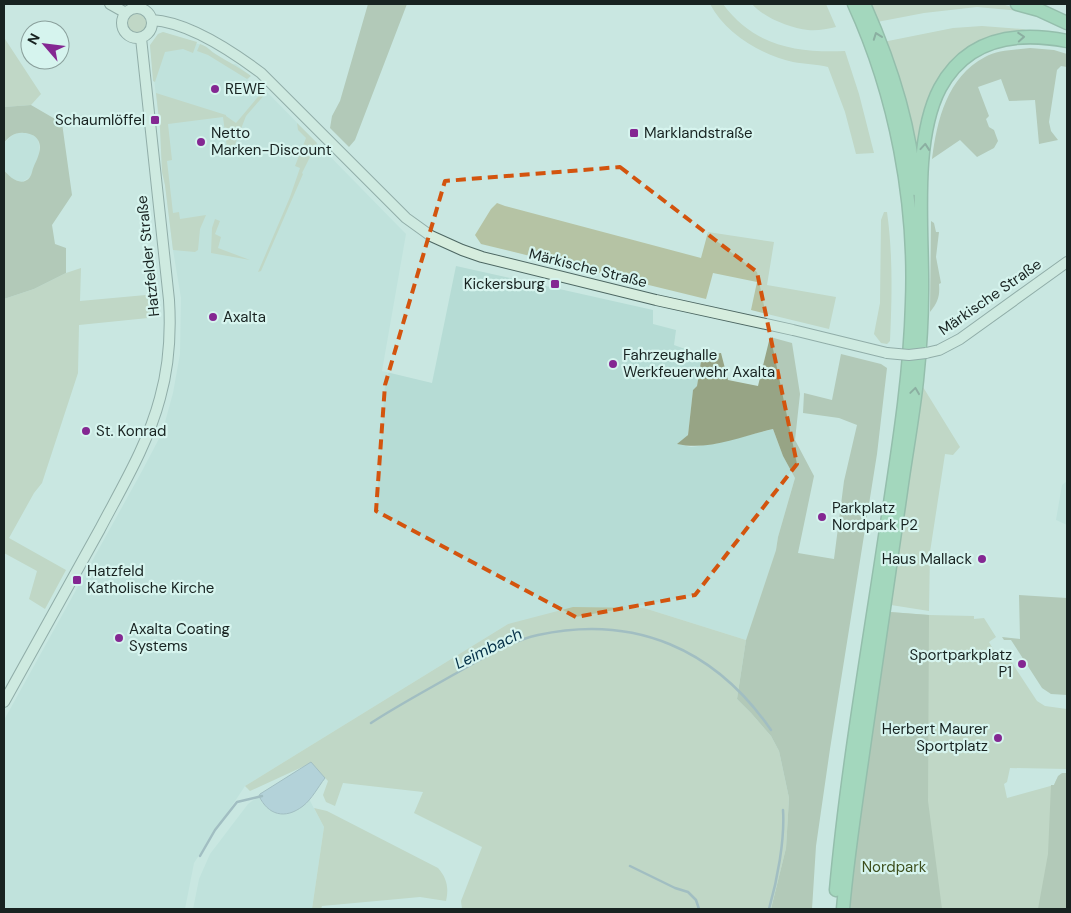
<svg xmlns="http://www.w3.org/2000/svg" width="1071" height="913" font-family="'DM Sans',sans-serif">
<style>
.built{fill:#b6dcd5}
.green{fill:#b5c3a4}
.forest{fill:#97a485}
.water{fill:#99b9cf;stroke:#728c9b}
.lines{fill:none;stroke-linecap:round;stroke-linejoin:round}
.stream{stroke:#728c9b;stroke-width:2.5}
.secondary-casing{stroke:#4d6762;stroke-width:12}
.highway-casing{stroke:#558c6a;stroke-width:15}
.secondary{stroke:#d6edde;stroke-width:10}
.highway{stroke:#76c491;stroke-width:12}
.secondary-bridge-casing{stroke:#4d6762;stroke-width:12;stroke-linecap:butt}
.secondary-bridge{stroke:#d6edde;stroke-width:10}
.oneway{stroke:#426b53}
.marked{fill:none;stroke:#d3540e;stroke-width:4;stroke-dasharray:10 6;stroke-linejoin:round}
.poi-dot{fill:#842792;stroke:#d6f4ee;stroke-width:2}
.labels{text-anchor:middle;stroke-width:4.5;stroke-linejoin:round;paint-order:stroke}
.poi-label{font-size:15px;fill:#182321;stroke:#d6f4ee;text-anchor:start}
.street-label{font-size:15px;fill:#182321;stroke:#d6f4ee}
.park-label{font-size:15px;fill:#3c4e1c;stroke:#d6f4ee}
.water-label{font-size:16px;font-style:italic;fill:#043047;stroke:#d6f4ee}
</style>
<rect width="100%" height="100%" fill="#c9e7e1"/>
<!-- built -->
<path class="built" d="M 163,32 L 207,47 L 211,51 L 231,64 L 236,64 L 250,76 L 248,80 L 267,92 L 406,234 L 382,371 L 432,383 L 456,266 L 653,310 L 653,324 L 676,330 L 674,345 L 702,355 L 697,386 L 693,390 L 688,435 L 678,444 L 691,447 L 714,444 L 773,429 L 783,456 L 795,478 L 778,537 L 776,550 L 746,640 L 644,608 L 508,624 L 245,786 L 194,863 L 185,909 L 4,909 L 4,720 L 142,471 L 162,433 L 173,393 L 180,354 L 181,298 L 173,250 L 165,185 L 162,172 L 160,128 L 150,47 L 158,34 Z
M 22,132 L 32,134 L 38,139 L 39,145 L 39,156 L 30,177 L 22,182 L 12,179 L 4,170 L 4,143 L 14,134 Z
M 1067,481 L 1067,525 L 1056,520 L 1062,485 Z
M 259,796 L 262,803 L 303,806 L 309,799 L 324,827 L 312,909 L 193,909 L 199,879 L 210,854 L 248,804 Z"/>
<!-- green -->
<path class="green" d="M 710,4 L 723,4 C 754,46 796,53 845,51 L 859,94 L 874,153 L 856,154 L 845,112 L 828,67 C 816,64 805,64 793,62 C 761,55 726,34 710,4 Z
M 752,4 L 826,4 L 836,27 C 827,29 817,31 808,30 C 790,28 764,18 752,4 Z
M 870,4 L 1001,4 L 1033,12 L 977,7 L 924,13 L 877,22 Z
M127 24a10 10 0 1 1 20 0a10 10 0 1 1-20 0Z
M 982,26 L 1022,29 L 1046,34 L 1026,33 L 953,62 L 918,169 L 883,42 L 953,28 Z
M 163,32 L 197,42 L 193,53 L 183,49 L 165,52 L 155,82 L 153,81 L 150,45 L 158,34 Z
M 4,34 L 5,39 L 41,94 L 31,105 L 4,107 Z
M 200,44 C 207,46 210,51 217,55 C 228,62 239,67 251,76 L 247,79 L 208,55 L 197,51 Z
M 262,89 L 267,92 L 246,116 L 234,147 L 227,148 L 223,117 L 168,124 L 172,160 L 167,161 L 173,213 L 179,212 L 180,219 L 206,215 L 200,229 L 198,250 L 195,252 L 173,250 L 165,185 L 162,172 L 160,128 L 156,93 L 226,115 L 226,116 L 236,123 L 262,92 Z
M 297,123 L 317,143 L 302,173 L 303,174 L 261,271 L 258,272 L 290,197 L 300,168 L 295,166 L 306,138 L 298,130 Z
M 497,203 L 505,206 L 701,258 L 708,232 L 774,242 L 767,285 L 836,297 L 829,329 L 751,310 L 757,282 L 713,273 L 706,299 L 481,244 L 475,235 L 491,209 Z
M 884,212 L 887,212 C 893,255 892,297 890,341 L 887,344 L 881,343 L 874,334 L 880,303 L 881,220 Z
M 215,219 L 220,221 L 215,234 L 221,237 L 218,248 L 250,260 L 211,253 L 212,228 Z
M 81,268 L 80,301 L 157,294 L 158,317 L 79,325 L 78,373 L 42,483 L 34,493 L 9,538 L 66,570 L 45,609 L 29,599 L 37,571 L 4,553 L 4,299 L 34,289 L 66,273 Z
M 923,387 L 960,447 L 953,455 L 945,454 L 930,552 L 929,611 L 891,605 Z
M 573,607 L 644,608 L 746,640 L 737,699 L 751,713 L 771,736 L 779,751 L 789,798 L 786,848 L 771,909 L 462,909 L 461,901 L 482,847 L 414,813 L 423,792 L 343,783 L 335,806 L 326,802 L 323,795 L 328,781 L 311,763 L 250,791 L 245,786 L 508,624 Z
M 890,612 L 929,615 L 974,616 L 974,619 L 984,618 L 996,637 L 989,642 L 996,654 L 1003,649 L 1037,701 L 1045,706 L 1067,709 L 1067,769 L 1010,768 L 1007,782 L 1004,784 L 1007,798 L 1054,785 C 1057,778 1059,773 1067,773 L 1067,909 L 849,909 Z
M 314,808 L 327,811 L 438,868 C 447,878 449,888 446,901 L 420,897 L 322,906 L 321,909 L 312,909 L 324,827 Z"/>
<!-- forest -->
<path class="forest" d="M 368,4 L 407,4 L 355,140 L 349,147 L 330,128 L 332,116 L 340,101 Z
M 1030,48 L 1054,50 L 1067,54 L 1067,67 L 1061,66 L 1057,70 L 1049,122 L 1051,131 L 1058,140 L 1039,144 L 1035,100 L 1009,101 L 1001,79 L 978,87 L 989,116 L 986,119 L 989,127 L 994,130 L 998,141 L 994,148 L 977,157 L 960,140 L 932,159 C 937,120 947,77 985,57 C 997,50 1015,50 1030,48 Z
M 31,105 L 62,123 L 72,195 L 52,225 L 55,244 L 66,248 L 66,273 L 34,289 L 4,299 L 4,170 C 9,177 22,188 30,177 C 32,174 32,170 34,166 C 37,159 43,148 38,140 C 35,135 29,133 24,133 C 16,132 9,136 4,143 L 4,107 Z
M 931,221 L 934,223 L 936,232 L 939,232 L 936,257 L 941,283 L 939,284 C 940,296 938,302 930,312 Z
M 770,337 L 792,343 L 800,394 L 795,440 L 814,476 L 798,553 L 834,559 L 844,481 L 857,425 L 839,418 L 803,413 L 804,393 L 832,400 L 841,354 L 881,364 L 887,368 L 877,454 L 830,749 L 816,846 L 812,909 L 771,909 L 786,848 L 789,798 L 779,751 L 771,736 L 751,713 L 737,699 L 746,640 L 776,550 L 778,537 L 795,478 L 783,456 L 773,429 C 742,436 709,451 677,444 L 688,435 L 693,390 L 697,386 L 702,355 L 721,353 L 728,380 L 758,386 Z
M 1019,595 L 1067,598 L 1067,695 L 1051,694 L 1042,688 L 1011,640 L 1004,640 L 1002,637 L 1020,639 Z
M 890,612 L 929,615 L 928,801 L 942,909 L 849,909 L 852,865 Z
M 1062,773 L 1067,773 L 1067,909 L 1038,909 L 1048,854 L 1051,785 L 1054,785 L 1058,776 Z"/>
<!-- water -->
<path class="water" d="M 311,762 L 325,778 C 318,787 312,799 303,806 C 285,820 268,815 259,796 L 260,794 Z"/>
<g class="lines">
<!-- stream -->
<path class="stream" d="M 371,723 C 397,706 425,691 453,675 C 480,660 507,642 538,635 C 635,614 715,649 771,730
M 200,856 L 215,830 L 237,802 L 262,796
M 630,866 L 675,888 L 688,892 L 696,900 L 699,909
M 769,909 C 777,881 785,840 783,810"/>
<!-- secondary casing -->
<g class="secondary-casing">
<path id="secondary" d="M 110,4 L 126,13
M122 23a15 15 0 1 1 30 0a15 15 0 1 1-30 0Z
M 152,20 C 188,22 233,52 261,73 L 406,218 L 431,236 L 462,250 L 482,257 L 656,300 L 793,330 L 887,353
M 926,353 L 939,350 L 960,339 L 1067,262
M 4,702 C 36,644 68,586 100,529 C 122,487 148,444 160,398 C 169,366 171,332 169,300 L 141,38"/>
</g>
<!-- highway casing -->
<g class="highway-casing">
<path id="highway" d="M 864,4 C 889,60 911,127 915,189
M 1017,4 L 1039,10 L 1067,23
M 836,890 C 847,768 869,645 887,523 C 898,450 910,377 912,303 C 916,202 896,96 854,4
M 843,909 C 848,852 857,796 865,739 C 877,656 889,574 901,491 C 906,454 913,417 917,380 C 920,351 922,321 922,292 C 923,232 912,141 940,88 C 967,38 1016,31 1067,41"/>
</g>
<!-- secondary -->
<use href="#secondary" class="secondary"/>
<!-- highway -->
<use href="#highway" class="highway"/>
<!-- secondary-bridge casing -->
<g class="secondary-bridge-casing">
<path id="secondary-bridge" d="M 887,353 L 909,355 L 926,353"/>
</g>
<!-- secondary-bridge -->
<use href="#secondary-bridge" class="secondary-bridge"/>
</g>
<!-- one-way arrows -->
<defs><path id="oneway-chevron" d="M-2-3.5L2.5 0L-2 3.5" fill="none" stroke-width="1.6" stroke-linecap="round" stroke-linejoin="round" transform="scale(1.25)"/></defs>
<g class="oneway">
<use href="#oneway-chevron" transform="translate(877 36) rotate(-110)"/>
<use href="#oneway-chevron" transform="translate(1021 37) rotate(-4)"/>
<use href="#oneway-chevron" transform="translate(925 147) rotate(-85)"/>
<use href="#oneway-chevron" transform="translate(915 391) rotate(-82)"/>
</g>
<!-- marked area -->
<path d="M0 0H1071V913H0ZM 620,167 L 757,272 L 797,464 L 695,595 L 576,617 L 376,511 L 385,385 L 445,181 Z" fill="#c9e7e1" fill-opacity=".55" fill-rule="evenodd"/>
<path class="marked" d="M 620,167 L 757,272 L 797,464 L 695,595 L 576,617 L 376,511 L 385,385 L 445,181 Z"/>
<!-- markers -->
<g class="poi-dot">
<circle cx="215" cy="89" r="5"/>
<rect x="150" y="115" width="10" height="10" rx="2.5"/>
<rect x="629" y="128" width="10" height="10" rx="2.5"/>
<circle cx="201" cy="142" r="5"/>
<rect x="550" y="279" width="10" height="10" rx="2.5"/>
<circle cx="213" cy="317" r="5"/>
<circle cx="613" cy="364" r="5"/>
<circle cx="86" cy="431" r="5"/>
<circle cx="822" cy="517" r="5"/>
<circle cx="982" cy="559" r="5"/>
<rect x="72" y="575" width="10" height="10" rx="2.5"/>
<circle cx="119" cy="638" r="5"/>
<circle cx="1022" cy="664" r="5"/>
<circle cx="998" cy="738" r="5"/>
</g>
<g class="labels">
<!-- poi labels -->
<g class="poi-label">
<text x="225" y="94">REWE</text>
<text x="145" y="125" text-anchor="end">Schaumlöffel</text>
<text x="211" y="138">Netto<tspan x="211" dy="17">Marken-Discount</tspan></text>
<text x="644" y="138">Marklandstraße</text>
<text x="545" y="289" text-anchor="end">Kickersburg</text>
<text x="223" y="322">Axalta</text>
<text x="623" y="360">Fahrzeughalle<tspan x="623" dy="17">Werkfeuerwehr Axalta</tspan></text>
<text x="96" y="436">St. Konrad</text>
<text x="832" y="513">Parkplatz<tspan x="832" dy="17">Nordpark P2</tspan></text>
<text x="972" y="564" text-anchor="end">Haus Mallack</text>
<text x="87" y="576">Hatzfeld<tspan x="87" dy="17">Katholische Kirche</tspan></text>
<text x="129" y="634">Axalta Coating<tspan x="129" dy="17">Systems</tspan></text>
<text x="1012" y="660" text-anchor="end">Sportparkplatz<tspan x="1012" dy="17">P1</tspan></text>
<text x="988" y="734" text-anchor="end">Herbert Maurer<tspan x="988" dy="17">Sportplatz</tspan></text>
</g>
<!-- street labels -->
<g class="street-label">
<text transform="translate(148 256) rotate(-96)" y="5">Hatzfelder Straße</text>
<text transform="translate(588 268) rotate(14)" y="5">Märkische Straße</text>
<text transform="translate(990 297) rotate(-35)" y="5">Märkische Straße</text>
</g>
<!-- park labels -->
<g class="park-label">
<text x="894" y="872">Nordpark</text>
</g>
<!-- water labels -->
<g class="water-label">
<text transform="translate(488 648) rotate(-26)" y="6">Leimbach</text>
</g>
</g>
<!-- border -->
<rect width="1071" height="913" fill="none" stroke="#182321" stroke-width="10"/>
<!-- north arrow -->
<g transform="translate(45 45) rotate(298)"><circle r="24" fill="#d6f4ee" stroke="#8aa09c"/>
<path d="M0-4L9 19L0 12L-9 19Z" fill="#842792"/>
<text y="-8" font-size="14" font-weight="bold" text-anchor="middle" fill="#182321">N</text>
</g>
</svg>
